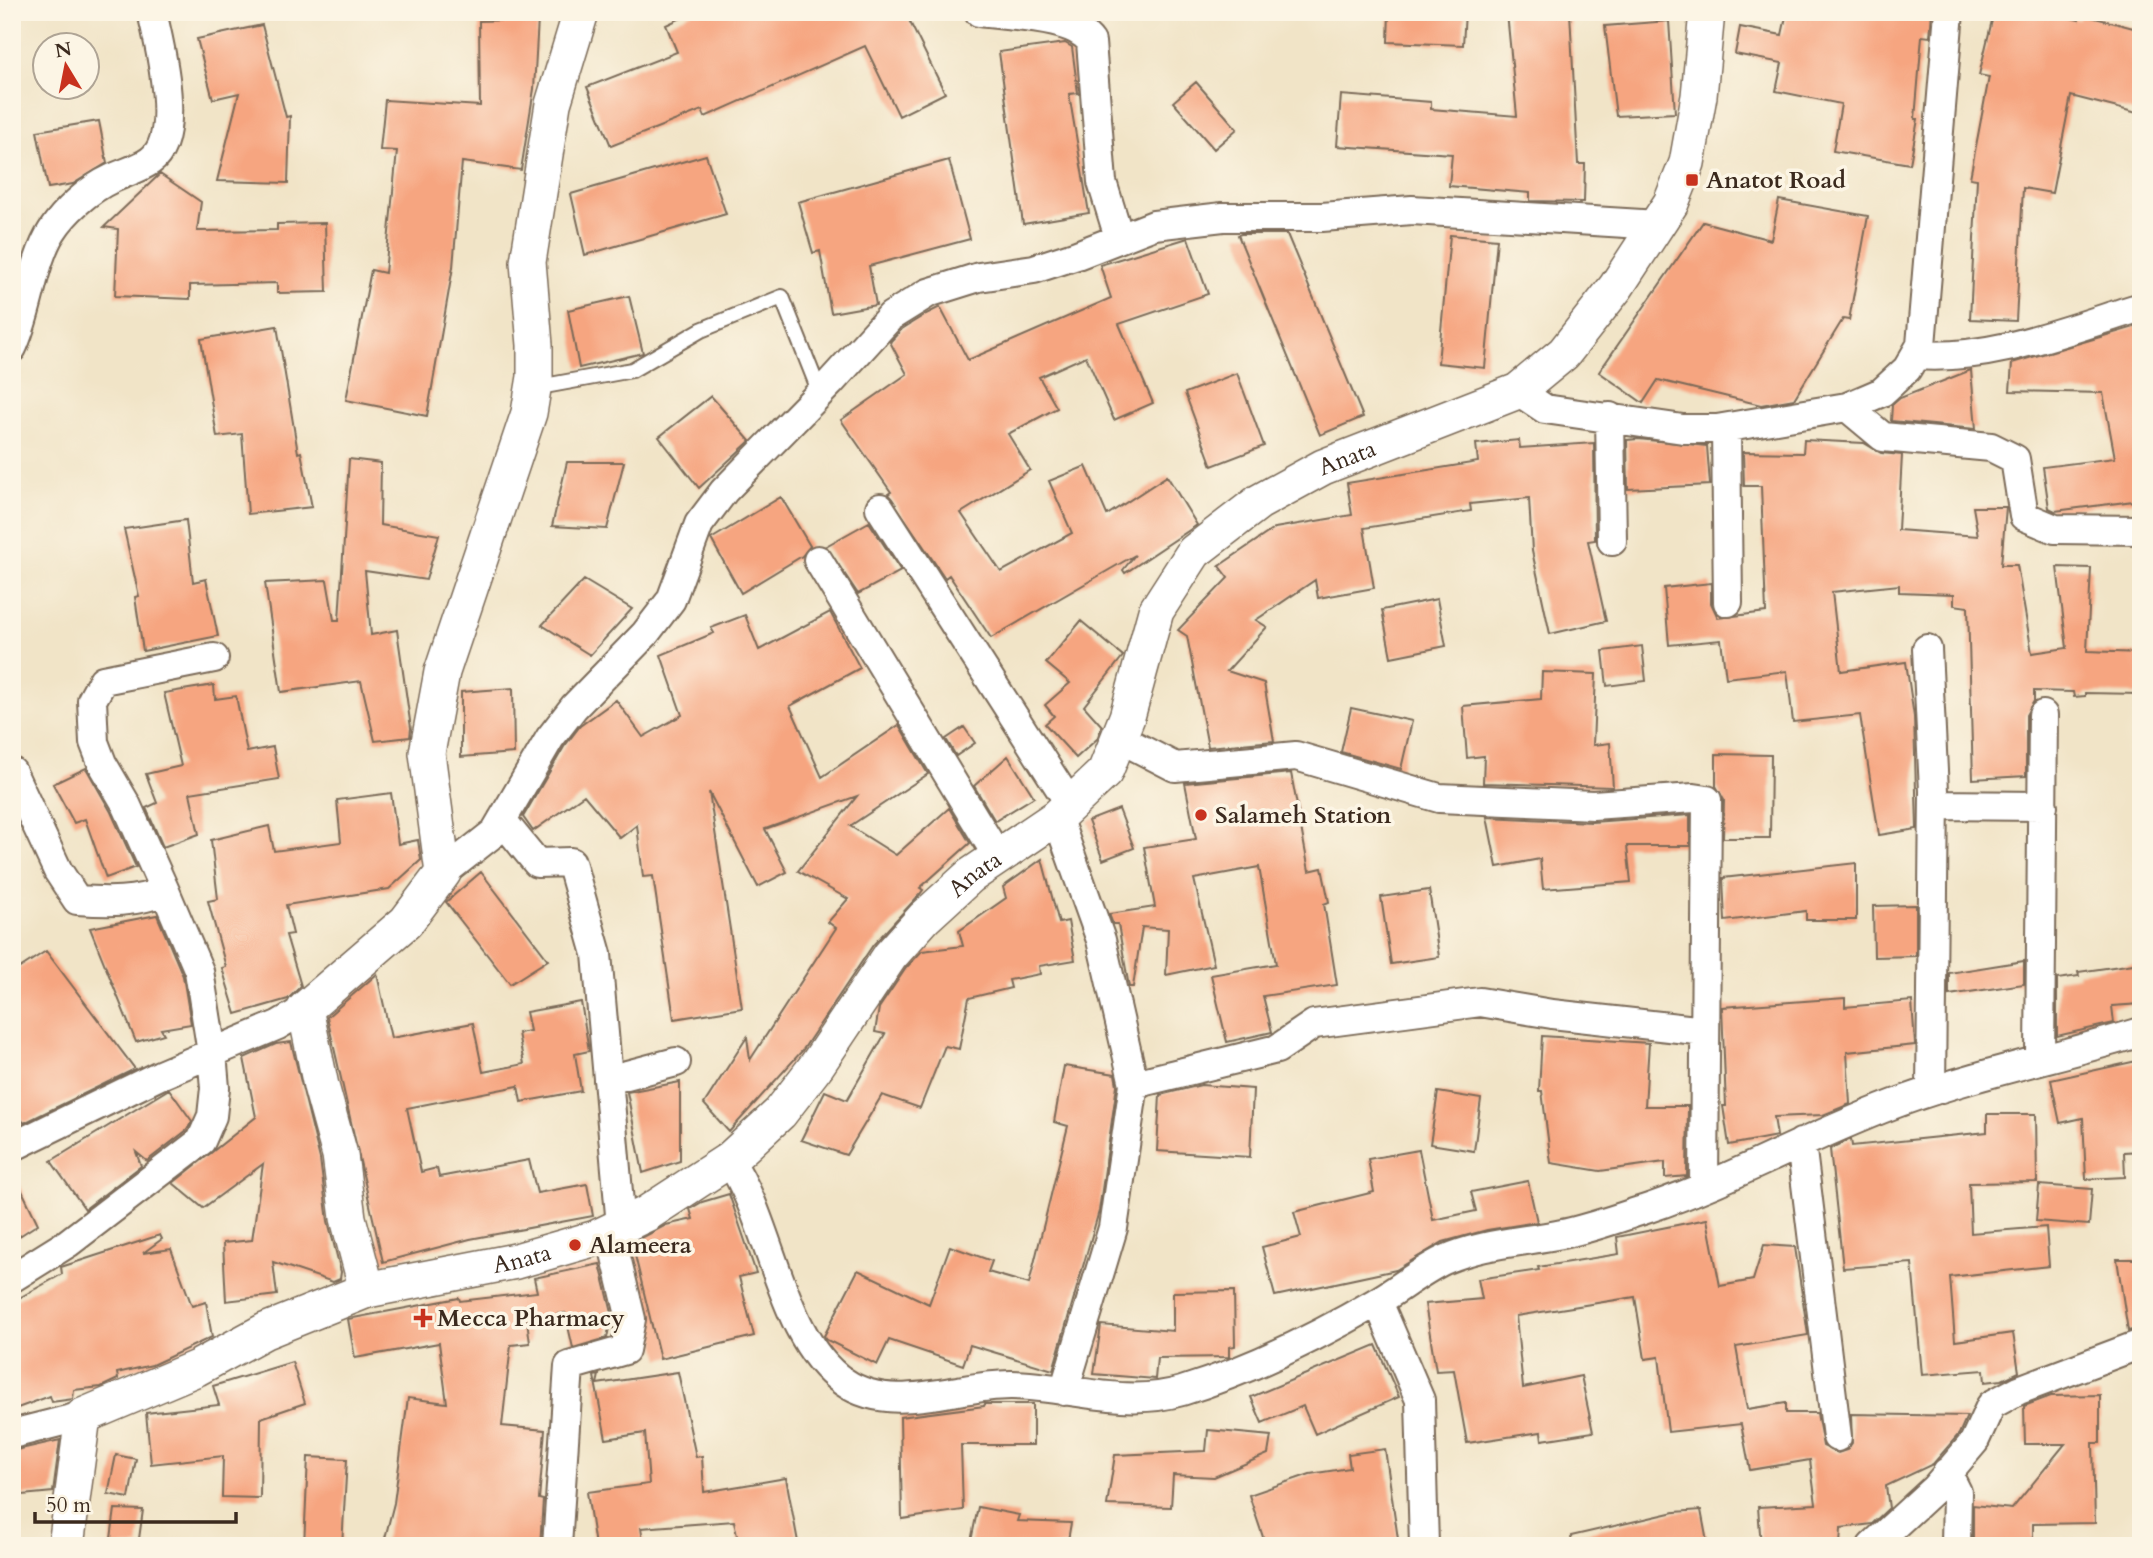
<svg xmlns="http://www.w3.org/2000/svg" width="2153" height="1558" font-family="Cardo,serif">
<style>
.building{fill:#f6a580}
.lines{fill:none;stroke-linecap:round;stroke-linejoin:round}
.service-casing{stroke:#7b6b59;stroke-width:18}
.minor-casing{stroke:#7b6b59;stroke-width:32}
.tertiary-casing{stroke:#7b6b59;stroke-width:38}
.service{stroke:#fff;stroke-width:14}
.minor{stroke:#fff;stroke-width:28}
.tertiary{stroke:#fff;stroke-width:35}
.poi-dot{fill:#c8321e;stroke:#fcf5e5;stroke-width:2.5}
.labels{text-anchor:middle;stroke-width:7;stroke-linejoin:round;paint-order:stroke}
.poi-label{font-size:24px;font-weight:bold;fill:#3b2a1e;stroke:#fcf5e5;text-anchor:start}
.street-label{font-size:24px;fill:#3b2a1e;stroke:#fcf5e5}
</style>
<rect width="100%" height="100%" fill="#fcf5e5"/>
<filter id="ink" filterUnits="userSpaceOnUse"><feTurbulence type="fractalNoise" baseFrequency=".0143" numOctaves="2"/><feDisplacementMap in="SourceGraphic" scale="14" xChannelSelector="R" yChannelSelector="G"/><feConvolveMatrix kernelMatrix="1 2 1 2 8 2 1 2 1" color-interpolation-filters="sRGB"/></filter>
<filter id="wash" filterUnits="userSpaceOnUse"><feTurbulence type="fractalNoise" baseFrequency=".00686" numOctaves="4" result="noise"/><feDisplacementMap in="SourceGraphic" scale="28" xChannelSelector="R" yChannelSelector="G"/><feGaussianBlur stdDeviation="1.57" result="paint"/><feColorMatrix in="noise" values="0 0 0 0 0 0 0 0 0 0 0 0 0 0 0 0 0 1.4 0 .05"/><feComposite in="paint" operator="in"/></filter>
<g filter="url(#wash)">
<rect width="100%" height="100%" fill="#f1e4c7"/>
<g id="blocks">
<!-- building -->
<path class="building" d="M 694,12 L 905,12 L 945,93 L 899,116 L 865,46 L 705,117 L 702,110 L 611,146 L 587,87 L 677,52 L 666,25 Z
M 1389,12 L 1465,12 L 1463,45 L 1388,42 Z
M 1570,12 L 1578,164 L 1585,164 L 1584,202 L 1530,201 L 1530,193 L 1449,186 L 1452,154 L 1337,146 L 1341,95 L 1431,102 L 1431,109 L 1517,116 L 1507,13 Z
M 1787,12 L 1932,12 L 1930,37 L 1922,36 L 1915,119 L 1918,119 L 1910,164 L 1833,151 L 1841,104 L 1776,91 L 1782,63 L 1735,54 L 1740,27 L 1782,35 Z
M 1994,12 L 2046,12 L 2079,20 L 2080,14 L 2141,30 L 2141,114 L 2071,96 L 2052,193 L 2023,188 L 2016,321 L 1970,319 L 1977,179 L 1970,178 L 1989,77 L 1979,75 Z
M 538,19 L 534,89 L 521,170 L 462,162 L 453,267 L 427,416 L 346,400 L 371,270 L 385,273 L 397,151 L 380,150 L 385,100 L 480,106 L 479,21 Z
M 1669,21 L 1675,113 L 1616,116 L 1605,26 Z
M 262,25 L 286,117 L 290,116 L 288,183 L 217,181 L 239,93 L 213,99 L 197,39 Z
M 1065,43 L 1072,47 L 1078,93 L 1069,94 L 1089,213 L 1023,224 L 999,52 Z
M 1196,82 L 1237,129 L 1214,149 L 1173,102 Z
M 99,121 L 107,163 L 73,184 L 48,188 L 37,131 Z
M 706,155 L 726,214 L 585,255 L 571,194 Z
M 949,160 L 970,239 L 869,266 L 876,305 L 831,313 L 820,251 L 813,253 L 798,202 Z
M 160,174 L 201,202 L 197,231 L 277,230 L 277,224 L 325,223 L 327,292 L 277,293 L 277,283 L 190,285 L 190,299 L 115,296 L 118,229 L 104,227 Z
M 1779,200 L 1868,216 L 1849,320 L 1843,319 L 1794,399 L 1761,405 L 1658,380 L 1643,403 L 1599,372 L 1703,222 L 1771,240 Z
M 1241,234 L 1287,234 L 1363,417 L 1320,435 L 1238,235 Z
M 1450,235 L 1497,239 L 1485,368 L 1438,363 Z
M 1188,238 L 1208,294 L 1119,324 L 1153,403 L 1114,420 L 1086,356 L 1039,377 L 1057,408 L 1008,434 L 1030,470 L 961,513 L 1001,572 L 1072,533 L 1049,481 L 1086,466 L 1107,515 L 1167,476 L 1197,525 L 1125,573 L 1123,570 L 1135,555 L 991,638 L 949,575 L 945,578 L 888,494 L 891,492 L 841,420 L 907,374 L 890,342 L 902,329 L 926,314 L 940,307 L 968,360 L 1111,298 L 1100,265 Z
M 629,296 L 643,353 L 579,368 L 568,310 Z
M 2141,325 L 2141,500 L 2055,511 L 2049,508 L 2043,467 L 2115,458 L 2103,393 L 2010,391 L 2012,363 Z
M 277,326 L 298,453 L 301,452 L 312,507 L 248,514 L 242,434 L 217,437 L 201,339 Z
M 1971,370 L 1976,429 L 1891,421 L 1892,405 L 1900,398 Z
M 1237,373 L 1264,446 L 1212,466 L 1185,393 Z
M 711,396 L 750,441 L 699,488 L 659,437 Z
M 1638,439 L 1707,446 L 1710,485 L 1628,489 L 1627,440 Z
M 1519,440 L 1520,448 L 1594,443 L 1595,540 L 1588,541 L 1606,621 L 1550,634 L 1532,551 L 1529,498 L 1470,504 L 1471,511 L 1364,528 L 1374,588 L 1318,598 L 1315,580 L 1256,620 L 1267,627 L 1227,671 L 1264,683 L 1274,741 L 1208,747 L 1187,636 L 1178,630 L 1228,578 L 1219,566 L 1275,528 L 1352,515 L 1347,483 L 1478,462 L 1476,444 Z
M 1804,440 L 1864,443 L 1881,453 L 1902,455 L 1898,530 L 1978,536 L 1973,507 L 2006,507 L 2001,565 L 2017,565 L 2032,653 L 2067,648 L 2057,567 L 2091,568 L 2087,651 L 2141,653 L 2141,694 L 2085,693 L 2085,696 L 2074,697 L 2073,692 L 2034,691 L 2034,701 L 2026,715 L 2026,776 L 1973,779 L 1968,607 L 1954,605 L 1954,594 L 1899,592 L 1899,585 L 1832,592 L 1841,671 L 1906,662 L 1914,717 L 1917,829 L 1879,835 L 1860,715 L 1793,722 L 1787,671 L 1726,678 L 1721,640 L 1669,645 L 1664,588 L 1711,583 L 1711,603 L 1718,618 L 1766,612 L 1761,486 L 1744,486 L 1743,452 L 1803,453 Z
M 349,459 L 381,463 L 380,525 L 439,535 L 426,580 L 365,571 L 371,635 L 397,630 L 411,728 L 410,737 L 375,741 L 361,681 L 281,692 L 265,583 L 327,580 L 334,620 L 339,620 Z
M 567,462 L 624,462 L 607,529 L 552,526 Z
M 781,497 L 810,546 L 802,556 L 741,593 L 711,539 Z
M 186,520 L 193,582 L 206,579 L 218,636 L 143,651 L 135,597 L 139,596 L 124,529 Z
M 869,522 L 901,571 L 858,594 L 826,546 Z
M 584,580 L 632,609 L 590,655 L 542,625 Z
M 1437,599 L 1446,646 L 1391,657 L 1382,610 Z
M 830,612 L 860,668 L 790,706 L 822,777 L 899,725 L 928,774 L 850,826 L 896,855 L 949,808 L 970,843 L 920,888 L 923,890 L 920,894 L 873,945 L 802,1051 L 729,1132 L 704,1104 L 747,1037 L 750,1060 L 836,928 L 828,922 L 848,899 L 798,871 L 857,796 L 765,829 L 787,872 L 758,887 L 709,792 L 742,1008 L 674,1019 L 653,876 L 643,877 L 637,825 L 620,838 L 584,795 L 533,831 L 523,817 L 564,747 L 580,726 L 616,700 L 643,737 L 682,715 L 661,655 L 714,633 L 711,628 L 745,615 L 759,650 Z
M 1081,621 L 1123,656 L 1084,706 L 1102,726 L 1097,739 L 1076,758 L 1045,724 L 1054,716 L 1045,705 L 1070,683 L 1046,663 Z
M 1642,646 L 1646,681 L 1607,686 L 1603,651 Z
M 1542,672 L 1596,674 L 1593,745 L 1610,743 L 1613,787 L 1483,783 L 1484,756 L 1467,758 L 1463,706 L 1541,699 Z
M 214,685 L 215,699 L 236,696 L 247,752 L 273,747 L 279,779 L 190,793 L 199,834 L 163,847 L 146,808 L 157,803 L 146,774 L 181,766 L 164,693 Z
M 513,688 L 514,753 L 461,757 L 461,692 Z
M 1351,708 L 1412,721 L 1401,769 L 1341,752 Z
M 964,727 L 975,743 L 956,756 L 946,739 Z
M 1716,754 L 1771,755 L 1770,838 L 1723,838 L 1724,800 L 1716,786 Z
M 1008,756 L 1034,797 L 995,821 L 974,786 Z
M 86,768 L 111,812 L 136,867 L 106,878 L 85,819 L 74,823 L 53,784 Z
M 1291,773 L 1309,871 L 1322,868 L 1329,902 L 1324,904 L 1337,985 L 1263,996 L 1272,1032 L 1227,1042 L 1211,975 L 1276,964 L 1259,867 L 1194,879 L 1214,965 L 1166,975 L 1168,929 L 1142,927 L 1133,987 L 1129,987 L 1118,924 L 1113,924 L 1109,914 L 1155,907 L 1144,847 L 1196,839 L 1185,783 Z
M 391,793 L 398,844 L 418,840 L 421,860 L 389,889 L 286,905 L 293,934 L 286,935 L 301,986 L 288,999 L 236,1014 L 222,968 L 226,967 L 208,901 L 218,899 L 211,840 L 269,826 L 274,851 L 341,842 L 337,800 Z
M 1119,809 L 1134,848 L 1103,860 L 1088,821 Z
M 1690,815 L 1690,846 L 1627,846 L 1631,882 L 1543,889 L 1540,859 L 1497,867 L 1487,817 L 1592,822 Z
M 1042,859 L 1059,923 L 1068,921 L 1075,960 L 1039,966 L 1040,974 L 1009,980 L 1011,988 L 969,998 L 959,1049 L 945,1046 L 920,1108 L 882,1095 L 846,1155 L 801,1140 L 825,1091 L 847,1100 L 885,1034 L 875,1032 L 879,1008 L 906,968 L 922,951 L 963,946 L 959,931 L 1006,898 L 1003,887 Z
M 1856,863 L 1856,920 L 1806,920 L 1806,911 L 1725,921 L 1723,878 Z
M 481,872 L 548,960 L 510,984 L 446,902 Z
M 1429,890 L 1439,957 L 1391,964 L 1381,897 Z
M 1916,905 L 1916,956 L 1874,957 L 1873,906 Z
M 157,915 L 183,976 L 191,1024 L 161,1029 L 164,1034 L 136,1042 L 90,928 Z
M 46,951 L 135,1069 L 24,1123 L 12,1106 L 12,973 Z
M 2024,961 L 2024,984 L 1949,995 L 1949,973 Z
M 2141,963 L 2141,1004 L 2112,1006 L 2114,1023 L 2057,1036 L 2057,979 L 2079,976 L 2078,972 Z
M 377,974 L 391,1038 L 473,1023 L 483,1072 L 524,1064 L 518,1033 L 530,1031 L 526,1012 L 581,1002 L 589,1051 L 575,1054 L 581,1091 L 521,1102 L 518,1086 L 407,1108 L 421,1172 L 437,1168 L 439,1177 L 529,1160 L 537,1193 L 587,1184 L 593,1216 L 470,1239 L 383,1262 L 327,1017 Z
M 1845,998 L 1845,1007 L 1912,1001 L 1915,1045 L 1847,1052 L 1850,1104 L 1823,1115 L 1774,1117 L 1777,1136 L 1729,1145 L 1723,1106 L 1726,1106 L 1722,1007 Z
M 1542,1036 L 1649,1043 L 1645,1106 L 1688,1106 L 1687,1176 L 1665,1178 L 1665,1162 L 1600,1171 L 1551,1163 L 1542,1091 L 1539,1091 Z
M 291,1042 L 320,1159 L 328,1221 L 341,1272 L 340,1279 L 333,1282 L 273,1262 L 277,1295 L 226,1301 L 223,1243 L 252,1240 L 263,1164 L 203,1208 L 173,1183 L 256,1117 L 244,1058 L 276,1044 Z
M 2141,1060 L 2141,1151 L 2124,1152 L 2125,1177 L 2086,1179 L 2083,1118 L 2060,1123 L 2051,1080 Z
M 1064,1066 L 1115,1074 L 1117,1085 L 1099,1211 L 1053,1370 L 970,1345 L 963,1365 L 889,1340 L 877,1365 L 827,1340 L 824,1336 L 858,1270 L 929,1304 L 950,1246 L 992,1261 L 988,1272 L 1029,1284 L 1068,1126 L 1054,1122 Z
M 680,1082 L 680,1161 L 643,1173 L 627,1092 Z
M 1201,1085 L 1253,1089 L 1250,1157 L 1157,1151 L 1160,1095 Z
M 169,1089 L 192,1121 L 187,1130 L 147,1161 L 136,1152 L 141,1166 L 85,1209 L 51,1161 Z
M 1438,1092 L 1481,1099 L 1474,1151 L 1430,1144 Z
M 1987,1114 L 2036,1114 L 2037,1182 L 1969,1183 L 1971,1233 L 2046,1227 L 2049,1266 L 1950,1277 L 1955,1341 L 2013,1333 L 2019,1372 L 2002,1380 L 1985,1382 L 1984,1370 L 1922,1375 L 1912,1263 L 1843,1268 L 1830,1149 L 1851,1139 L 1852,1146 L 1987,1132 Z
M 1419,1150 L 1433,1220 L 1476,1211 L 1471,1192 L 1528,1181 L 1537,1222 L 1487,1230 L 1443,1242 L 1396,1270 L 1275,1296 L 1262,1247 L 1301,1237 L 1294,1212 L 1374,1192 L 1368,1159 Z
M 12,1170 L 38,1224 L 12,1241 Z
M 2039,1185 L 2092,1189 L 2089,1225 L 2036,1221 Z
M 729,1194 L 756,1273 L 739,1277 L 754,1336 L 660,1359 L 632,1243 L 666,1225 L 693,1219 L 690,1209 L 702,1202 Z
M 1707,1219 L 1720,1286 L 1753,1280 L 1764,1245 L 1795,1247 L 1808,1335 L 1736,1347 L 1747,1409 L 1786,1403 L 1786,1413 L 1817,1413 L 1823,1446 L 1838,1453 L 1847,1450 L 1852,1443 L 1851,1414 L 1967,1416 L 1959,1434 L 1933,1464 L 1886,1486 L 1889,1508 L 1872,1524 L 1841,1528 L 1840,1546 L 1761,1546 L 1758,1507 L 1816,1504 L 1810,1460 L 1750,1470 L 1741,1424 L 1668,1432 L 1659,1357 L 1645,1359 L 1635,1297 L 1516,1316 L 1523,1388 L 1581,1376 L 1593,1432 L 1542,1440 L 1541,1432 L 1467,1443 L 1454,1370 L 1436,1371 L 1425,1304 L 1482,1299 L 1478,1279 L 1539,1270 L 1538,1267 L 1619,1254 L 1617,1237 Z
M 160,1235 L 162,1239 L 143,1253 L 171,1249 L 192,1306 L 206,1302 L 212,1337 L 152,1365 L 117,1373 L 118,1379 L 101,1387 L 74,1390 L 73,1399 L 52,1402 L 50,1396 L 12,1410 L 12,1302 L 62,1274 L 61,1267 Z
M 2117,1259 L 2141,1259 L 2141,1328 L 2128,1331 Z
M 600,1264 L 612,1313 L 607,1338 L 573,1348 L 565,1313 L 527,1320 L 530,1343 L 511,1345 L 502,1426 L 545,1430 L 539,1499 L 543,1500 L 540,1546 L 383,1546 L 394,1503 L 408,1398 L 447,1403 L 439,1343 L 355,1358 L 348,1319 L 459,1298 L 460,1301 L 537,1292 L 534,1278 Z
M 1234,1291 L 1235,1346 L 1229,1347 L 1229,1357 L 1157,1358 L 1155,1379 L 1094,1374 L 1101,1325 L 1173,1331 L 1173,1292 Z
M 1376,1345 L 1399,1397 L 1315,1434 L 1303,1406 L 1262,1423 L 1251,1397 Z
M 292,1362 L 305,1403 L 261,1418 L 260,1498 L 222,1497 L 223,1456 L 151,1464 L 146,1413 L 219,1405 L 213,1386 Z
M 678,1372 L 696,1457 L 702,1456 L 704,1492 L 786,1478 L 798,1542 L 739,1546 L 734,1521 L 641,1528 L 644,1546 L 595,1546 L 587,1492 L 649,1484 L 645,1433 L 606,1439 L 594,1376 L 599,1375 L 597,1384 Z
M 2100,1395 L 2100,1443 L 2093,1443 L 2095,1523 L 2033,1524 L 2033,1546 L 1973,1546 L 1973,1505 L 2012,1509 L 2065,1444 L 2025,1444 L 2024,1406 L 2051,1396 Z
M 985,1404 L 1033,1404 L 1033,1445 L 961,1445 L 963,1510 L 902,1519 L 900,1417 L 984,1406 Z
M 1208,1430 L 1271,1436 L 1268,1454 L 1214,1477 L 1173,1475 L 1171,1507 L 1107,1505 L 1115,1455 L 1206,1451 Z
M 60,1440 L 53,1492 L 12,1496 L 12,1451 Z
M 1385,1449 L 1399,1546 L 1266,1546 L 1249,1495 L 1310,1474 L 1350,1468 L 1348,1454 Z
M 116,1455 L 136,1459 L 129,1498 L 108,1494 Z
M 308,1457 L 347,1459 L 342,1546 L 304,1546 Z
M 978,1507 L 1019,1515 L 1017,1521 L 1071,1523 L 1067,1546 L 970,1546 Z
M 115,1509 L 143,1510 L 138,1546 L 110,1546 Z
M 1701,1510 L 1707,1542 L 1685,1546 L 1572,1546 L 1571,1536 L 1675,1512 Z"/>
</g>
</g>
<g filter="url(#ink)">
<use href="#blocks" fill-opacity="0" stroke="#7b6b59" stroke-width="2"/>
<g class="lines">
<!-- service casing -->
<g class="service-casing">
<path id="service" d="M 534,388 L 632,370 L 701,330 L 782,297 L 820,393"/>
</g>
<!-- minor casing -->
<g class="minor-casing">
<path id="minor" d="M 979,12 C 1010,17 1073,16 1091,42 L 1102,182 L 1119,237
M 12,348 C 29,313 32,262 52,231 C 64,212 89,189 111,179 C 123,173 139,169 150,161 C 183,138 160,46 152,12
M 1916,355 C 1993,361 2068,329 2141,307
M 1518,391 L 1545,409 L 1683,429 L 1717,429 L 1847,407 L 1882,392 L 1907,369 L 1921,345 L 1949,12
M 1847,407 L 1883,437 L 1991,447 L 2015,459 L 2024,516 L 2055,529 L 2141,530
M 1610,417 L 1612,541
M 1726,428 L 1728,602
M 880,508 L 1070,804
M 818,560 L 998,857
M 1927,649 L 1934,791 L 1931,1091
M 1119,738 L 1175,767 L 1296,756 L 1439,798 L 1593,805 L 1694,798 L 1707,800 L 1704,1185
M 12,772 L 58,871 L 77,900 C 108,902 135,903 165,891 L 199,971 L 212,1053 L 215,1088 L 212,1116 L 201,1141 L 68,1243 L 12,1278
M 1934,805 L 2043,806
M 1057,817 L 1101,940 L 1134,1084 L 1113,1228 L 1064,1391
M 502,820 L 537,863 L 571,862 L 597,954 L 621,1226
M 443,873 L 495,832 L 550,738 L 574,707 L 645,634 L 671,600 L 699,524 L 724,491 L 830,383 L 891,316 L 928,293 L 979,277 L 1034,269 L 1077,255 L 1154,225 L 1223,217 L 1322,217 L 1412,210 L 1658,225
M 165,891 L 126,804 L 102,763 L 94,742 L 92,700 L 103,680 L 214,658
M 2040,1057 L 2043,715
M 608,1080 L 676,1062
M 1134,1084 L 1277,1049 L 1314,1024 L 1480,1002 L 1552,1014 L 1705,1031
M 1801,1143 L 1837,1437
M 12,1147 L 160,1075 L 278,1025 L 305,1009
M 729,1160 C 772,1222 780,1338 844,1382 C 893,1416 958,1384 1012,1385 C 1069,1386 1124,1408 1182,1391 C 1247,1371 1315,1338 1375,1303 C 1398,1290 1419,1272 1444,1260 C 1484,1242 1529,1242 1571,1232 C 1597,1226 1624,1216 1649,1208 C 1737,1178 1818,1131 1905,1100 C 1983,1072 2063,1056 2141,1032
M 1378,1302 L 1420,1400 L 1424,1546
M 12,1434 L 83,1416
M 1947,1472 L 1957,1492 L 1956,1546
M 557,1546 L 569,1366 L 625,1350 L 631,1319 L 610,1232
M 1872,1546 L 1935,1488 L 1974,1442 L 1991,1405 L 2019,1390 L 2141,1344"/>
</g>
<!-- tertiary casing -->
<g class="tertiary-casing">
<g id="tertiary">
<path d="M 367,1290 L 348,1218 L 340,1155 L 321,1086 L 305,1009 L 406,922 L 443,873 L 427,753 L 442,672 L 529,413 L 535,377 L 535,345 L 528,262 L 553,104 L 581,12"/>
<path id="s1" d="M 66,1546 L 83,1416 L 197,1368 L 265,1331 L 367,1290 L 516,1261 L 596,1238 L 646,1214 L 729,1160 L 780,1113 L 817,1065 L 890,956 L 924,918 L 970,876 L 1057,817 L 1105,772 L 1127,717 L 1156,611 L 1194,552 L 1259,502 L 1323,467 L 1518,391 L 1564,353 L 1616,287 L 1671,203 L 1687,163 L 1699,96 L 1707,12"/>
</g>
</g>
<!-- service -->
<use href="#service" class="service"/>
<!-- minor -->
<use href="#minor" class="minor"/>
<!-- tertiary -->
<use href="#tertiary" class="tertiary"/>
</g>
</g>
<!-- markers -->
<g class="poi-dot">
<rect x="1685" y="173" width="14" height="14" rx="3.5"/>
<circle cx="1201" cy="815" r="7"/>
<circle cx="575" cy="1245" r="7"/>
<path d="M419.5 1307.5h7v7h7v7h-7v7h-7v-7h-7v-7h7z"/>
</g>
<g class="labels">
<!-- poi labels -->
<g class="poi-label">
<text x="1706" y="188">Anatot Road</text>
<text x="1215" y="823">Salameh Station</text>
<text x="589" y="1253">Alameera</text>
<text x="437" y="1326">Mecca Pharmacy</text>
</g>
<!-- street labels -->
<g class="street-label">
<text dy="8" stroke="none"><textPath href="#s1" startOffset="1797">Anata</textPath></text>
<text dy="8" stroke="none"><textPath href="#s1" startOffset="1211">Anata</textPath></text>
<text dy="8" stroke="none"><textPath href="#s1" startOffset="600">Anata</textPath></text>
</g>
</g>
<!-- margin -->
<rect width="2153" height="1558" fill="none" stroke="#fcf5e5" stroke-width="42"/>
<!-- north arrow -->
<g transform="translate(66 66) rotate(350)"><circle r="33" fill="#fcf5e5" stroke="#afa495" stroke-width="2"/>
<path d="M0-5L12 26L0 18L-12 26Z" fill="#c8321e"/>
<text y="-10" font-size="19" font-weight="bold" text-anchor="middle" fill="#3b2a1e">N</text>
</g>
<!-- scale -->
<path d="M35 1512v10h201v-10" fill="none" stroke="#3b2a1e" stroke-width="3.5"/>
<text x="46" y="1512" font-size="21" fill="#3b2a1e" stroke="#fcf5e5" stroke-width="5" paint-order="stroke">50 m</text>
</svg>
